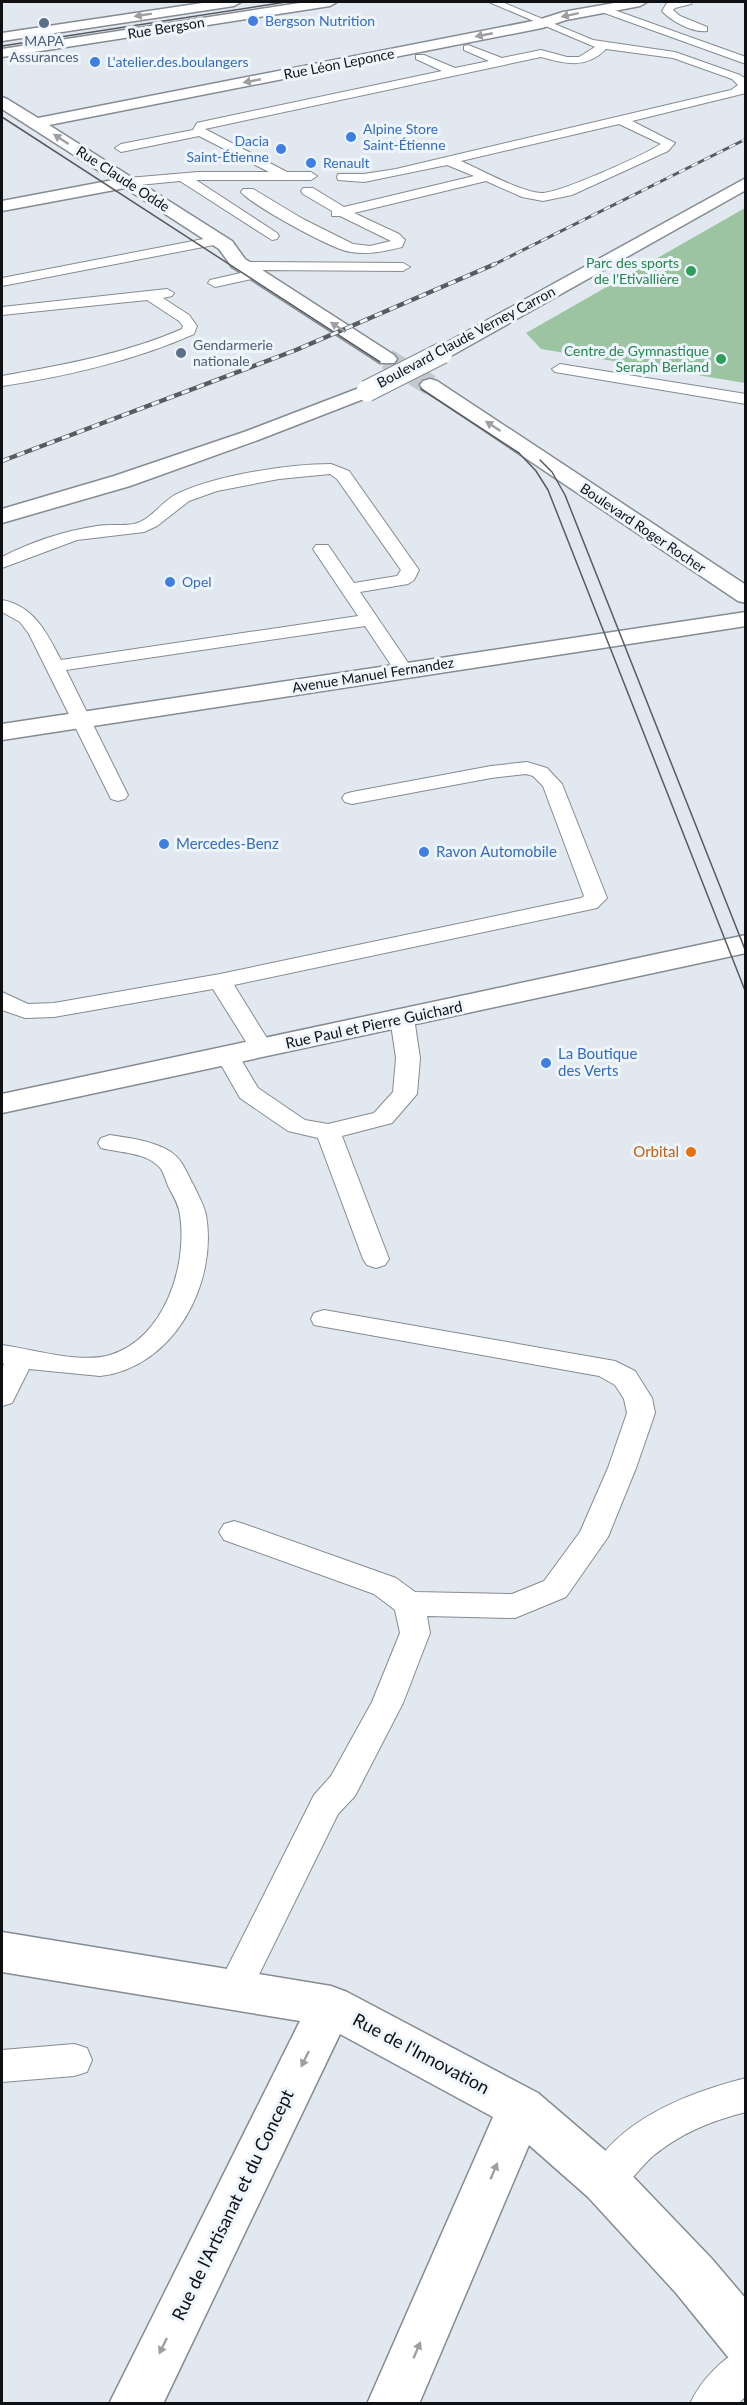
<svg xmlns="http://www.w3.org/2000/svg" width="747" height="2405" font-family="Lato,sans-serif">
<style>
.green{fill:#9cc4a0}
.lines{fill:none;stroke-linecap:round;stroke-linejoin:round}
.minor-tunnel{stroke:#c1c8ce;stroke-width:21;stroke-dasharray:21 10;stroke-linecap:butt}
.service-casing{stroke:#858b92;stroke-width:2}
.minor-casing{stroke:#858b92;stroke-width:3}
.secondary-casing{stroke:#858b92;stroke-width:3}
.service{fill:#fff;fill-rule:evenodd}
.minor{fill:#fff;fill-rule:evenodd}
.secondary{fill:#fff;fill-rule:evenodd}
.tram{stroke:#585c60;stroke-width:1.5}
.rail-far1-casing{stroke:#585c60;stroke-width:3}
.rail-casing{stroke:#585c60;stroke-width:4.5}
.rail-far1{stroke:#eef5fc;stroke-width:2;stroke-dasharray:7;stroke-linecap:butt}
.rail{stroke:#eef5fc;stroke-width:3;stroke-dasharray:8;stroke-linecap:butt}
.secondary-bridge-casing{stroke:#858b92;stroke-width:23;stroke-linecap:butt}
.secondary-bridge{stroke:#fff;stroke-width:21}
.oneway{fill:#9f9fa1}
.shop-dot{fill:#3f7fe0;stroke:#eef5fc;stroke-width:2}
.service-dot{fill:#5c6f8a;stroke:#eef5fc;stroke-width:2}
.leisure-dot{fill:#2e9e5b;stroke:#eef5fc;stroke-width:2}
.food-dot{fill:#e8710a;stroke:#eef5fc;stroke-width:2}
.labels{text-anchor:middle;stroke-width:6;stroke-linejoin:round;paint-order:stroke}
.far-shop-label{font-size:14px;fill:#366cbe;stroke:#eef5fc;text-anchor:start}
.far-street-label{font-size:14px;fill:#0e1013;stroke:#eef5fc}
.far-service-label{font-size:14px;fill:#4e5e75;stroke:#eef5fc}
.far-leisure-label{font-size:14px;fill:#27864d;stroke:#eef5fc;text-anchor:end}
.shop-label{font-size:15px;fill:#366cbe;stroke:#eef5fc;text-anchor:start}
.street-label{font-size:15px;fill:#0e1013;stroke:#eef5fc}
.food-label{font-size:15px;fill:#c56008;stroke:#eef5fc;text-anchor:end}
.near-street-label{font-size:18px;fill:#0e1013;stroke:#eef5fc}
</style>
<rect width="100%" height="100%" fill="#e1e8ef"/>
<!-- green -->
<path class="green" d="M 745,208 L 745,383 L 541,349 L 526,333 Z"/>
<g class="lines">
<!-- minor-tunnel -->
<path class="minor-tunnel" d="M 387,359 L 430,385"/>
<!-- service casing -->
<g class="service-casing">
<path id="service" d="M 489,2 L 502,2 L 593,40 L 675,52 L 740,75 L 746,79 L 746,93 L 632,121 L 675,143 L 668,151 L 572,195 L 543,201 L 522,197 L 486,181 L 354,213 L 399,234 L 405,240 L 402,247 C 385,251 369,255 351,252 C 333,250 253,206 241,192 L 243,189 L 253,189 L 303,219 L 353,244 L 370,246 L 391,241 L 340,216 L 332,216 L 332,211 L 303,194 L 301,191 L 303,188 L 313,188 L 344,207 L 474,176 L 447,165 L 364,182 L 338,180 L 337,177 L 338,174 L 364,174 L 396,169 L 731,90 L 738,85 L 732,79 L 673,58 L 606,49 C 586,69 566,64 541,57 L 205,129 L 287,172 L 311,172 L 317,176 L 311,180 L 196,180 L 277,233 L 279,236 L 277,239 L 272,240 L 180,181 L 128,186 L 122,182 L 128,178 L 198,172 L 269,172 L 199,136 L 121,152 L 115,148 L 121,144 L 193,130 L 197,123 L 201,122 L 442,71 L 416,59 L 416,55 L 424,55 L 455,68 L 489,61 L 464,50 L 464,46 L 468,45 L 502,58 L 541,50 L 567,57 L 579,57 L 595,47 ZM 619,124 L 661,144 C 644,155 560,193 542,193 C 523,193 481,170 461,161 Z
M 672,2 L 692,2 L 691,4 L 675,8 L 673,10 L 680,16 L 707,27 L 707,31 C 693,33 671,21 662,11 L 667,3 Z
M 603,6 L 746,57 L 746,64 L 599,11 L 599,7 Z
M 219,236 L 226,240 L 224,243 L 2,286 L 2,278 Z
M 243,262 L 403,263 L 410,267 L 403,271 L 258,270 L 263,274 L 261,277 L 215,287 L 208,283 L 210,280 L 254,270 L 238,269 L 236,266 Z
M 167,289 L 174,293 L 172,296 L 163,298 L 189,315 L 197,326 L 194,334 C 136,360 64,377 2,386 L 2,376 C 62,365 125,354 182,329 L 183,326 L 179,321 L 147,300 L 2,315 L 2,307 Z
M 560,364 L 746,394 L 746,404 L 555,372 L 552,369 Z
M 331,464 L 349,471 L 419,570 L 414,580 L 408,584 L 360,592 L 413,670 L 411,674 L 397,674 L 365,626 L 66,670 L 128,795 L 125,799 L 118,801 L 111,799 L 29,634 L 20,622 L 2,612 L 2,600 C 34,606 47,633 61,660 L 358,616 L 313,549 L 316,545 L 328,545 L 354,583 L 397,576 L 401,570 L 337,479 L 330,474 L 279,479 L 217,491 L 189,501 L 157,526 L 144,532 L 77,540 L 2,568 L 2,557 C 31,542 64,531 97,526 C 109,524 122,526 134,524 C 152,520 162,500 179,493 C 218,475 288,464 331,464 Z
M 527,762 L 547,768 L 562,784 L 607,898 L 597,908 L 234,985 L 273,1048 L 269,1053 L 261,1055 L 253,1053 L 213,989 L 54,1017 L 25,1018 L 2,1010 L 2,992 L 28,1004 L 54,1003 L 220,974 L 581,898 L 584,896 L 543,786 L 533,776 L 526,774 L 491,778 L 352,804 L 345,802 L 342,798 L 345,794 L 352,792 L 491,766 Z
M 402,1011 L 410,1013 L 414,1018 L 420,1058 L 417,1094 L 392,1123 L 342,1136 L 389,1259 L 385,1265 L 376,1268 L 367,1265 L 363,1259 L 318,1138 L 288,1131 L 240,1098 L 216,1056 L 220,1051 L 228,1049 L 236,1051 L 258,1088 L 305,1120 L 328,1124 L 374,1113 L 393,1092 L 396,1058 L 390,1018 L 394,1013 Z
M 110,1135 C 130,1138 154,1141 171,1152 C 183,1160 187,1174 194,1186 C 198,1195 204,1205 206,1215 C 218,1284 173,1368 100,1376 L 29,1369 L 12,1403 L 2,1406 L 2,1369 L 4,1364 L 2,1363 L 2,1345 C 32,1349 80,1364 110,1355 C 164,1339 188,1266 180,1215 C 179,1205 173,1195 168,1186 C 166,1180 164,1174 161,1169 C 148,1152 120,1153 101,1148 L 98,1143 L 101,1138 Z
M 324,1310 L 615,1361 L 635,1371 L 652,1398 L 655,1413 L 636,1468 L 608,1537 L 566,1597 L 515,1618 L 427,1616 L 430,1633 L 403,1703 L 355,1796 L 338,1814 L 246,2001 L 234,2006 L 222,2001 L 216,1990 L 314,1795 L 331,1776 L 372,1702 L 400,1633 L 395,1610 L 374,1594 L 224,1540 L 219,1532 L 224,1524 L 234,1521 L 244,1524 L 396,1578 L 415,1592 L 512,1594 L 544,1581 L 580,1532 L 608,1468 L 627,1413 L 624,1399 L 615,1385 L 599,1376 L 314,1325 L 311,1319 L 314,1313 Z
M 74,2044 L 87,2048 L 92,2060 L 87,2072 L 74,2076 L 2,2082 L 2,2050 Z
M 746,2078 L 746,2112 C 711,2121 681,2133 653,2156 C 636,2171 627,2190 605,2199 L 592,2194 L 586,2181 C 613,2121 687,2093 746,2078 Z
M 746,2347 L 746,2396 L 738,2404 L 690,2404 C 700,2381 723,2357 746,2347 Z"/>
</g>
<!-- minor casing -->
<g class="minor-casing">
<path id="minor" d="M 306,2 L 337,2 L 330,6 L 2,57 L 2,49 Z
M 620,2 L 647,2 L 640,6 L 566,20 L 542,28 L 49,125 L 232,241 L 245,259 L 394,355 L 397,359 L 394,363 L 380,363 L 232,267 L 219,249 L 125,188 L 2,211 L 2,201 L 113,180 L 2,109 L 2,97 L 7,99 L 38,118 L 538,20 L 563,12 Z
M 430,379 L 437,381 L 746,585 L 746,603 L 738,601 L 423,389 L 420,385 L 423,381 Z
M 746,612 L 746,626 L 2,740 L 2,724 Z
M 746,935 L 746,953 L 2,1113 L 2,1094 Z
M 2,1932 L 331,1986 L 347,1992 L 538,2093 L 622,2165 L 712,2259 L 746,2299 L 746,2364 L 728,2357 L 676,2293 L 588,2197 L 529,2145 L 419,2404 L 367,2404 L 493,2117 L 340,2034 L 163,2404 L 109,2404 L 300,2021 L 2,1972 Z"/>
</g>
<!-- secondary casing -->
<g class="secondary-casing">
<path id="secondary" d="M 209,2 L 241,2 L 234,6 L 2,41 L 2,33 Z
M 746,178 L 746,190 L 449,357 L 435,357 L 432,353 L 435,349 Z
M 367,385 L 374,387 L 377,391 L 374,395 L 258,440 L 130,486 L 2,523 L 2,509 L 114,476 L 244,432 Z"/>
</g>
<!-- service -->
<use href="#service" class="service"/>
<!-- minor -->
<use href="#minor" class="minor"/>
<!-- secondary -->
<use href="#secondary" class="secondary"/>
<!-- tram -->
<path class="tram" d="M 2,46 L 286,2
M 2,117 L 380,362
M 421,389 L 519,453 L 536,471 L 548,490 L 746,993
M 540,460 L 552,472 L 565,495 L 746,952"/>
<!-- rail-far1 casing -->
<g class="rail-far1-casing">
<path id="rail-far1" d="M 491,266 L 746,139"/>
</g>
<!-- rail casing -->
<g class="rail-casing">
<path id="rail" d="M 2,461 L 296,350 L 495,264"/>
</g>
<!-- rail-far1 -->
<use href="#rail-far1" class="rail-far1"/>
<!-- rail -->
<use href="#rail" class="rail"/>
<!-- secondary-bridge casing -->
<g class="secondary-bridge-casing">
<path id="secondary-bridge" d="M 367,391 L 442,353"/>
</g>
<!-- secondary-bridge -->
<use href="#secondary-bridge" class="secondary-bridge"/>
</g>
<!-- one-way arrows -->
<defs><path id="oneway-solid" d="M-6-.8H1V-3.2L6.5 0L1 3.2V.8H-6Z" transform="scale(1.5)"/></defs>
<g class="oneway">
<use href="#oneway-solid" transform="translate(143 15) rotate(171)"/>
<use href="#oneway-solid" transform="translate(570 15) rotate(168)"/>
<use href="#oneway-solid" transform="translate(484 35) rotate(169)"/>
<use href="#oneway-solid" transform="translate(252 81) rotate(169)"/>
<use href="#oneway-solid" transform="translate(61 139) rotate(-147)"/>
<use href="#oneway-solid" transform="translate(338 327) rotate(-147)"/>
<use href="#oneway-solid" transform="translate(493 426) rotate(-147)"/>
<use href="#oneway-solid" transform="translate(305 2059) rotate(116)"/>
<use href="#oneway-solid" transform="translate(494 2171) rotate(-67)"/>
<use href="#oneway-solid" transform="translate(163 2346) rotate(116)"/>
<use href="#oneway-solid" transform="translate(417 2350) rotate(-67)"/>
</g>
<!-- markers -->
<g class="shop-dot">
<circle cx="253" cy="21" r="6"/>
<circle cx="95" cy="62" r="6"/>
<circle cx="351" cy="137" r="6"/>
<circle cx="281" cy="149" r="6"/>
<circle cx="311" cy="163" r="6"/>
<circle cx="170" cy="582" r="6"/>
<circle cx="164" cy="844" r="6"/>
<circle cx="424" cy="852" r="6"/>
<circle cx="546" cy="1063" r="6"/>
</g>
<g class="service-dot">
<circle cx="44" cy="23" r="6"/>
<circle cx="181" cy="353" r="6"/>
</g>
<g class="leisure-dot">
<circle cx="691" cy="271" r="6"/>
<circle cx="721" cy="359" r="6"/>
</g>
<circle class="food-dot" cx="691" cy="1152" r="6"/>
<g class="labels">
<!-- far-shop labels -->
<g class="far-shop-label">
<text x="265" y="26">Bergson Nutrition</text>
<text x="107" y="67">L'atelier.des.boulangers</text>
<text x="363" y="134">Alpine Store<tspan x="363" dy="16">Saint-Étienne</tspan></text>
<text x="269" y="146" text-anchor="end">Dacia<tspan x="269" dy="16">Saint-Étienne</tspan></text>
<text x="323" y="168">Renault</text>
<text x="182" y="587">Opel</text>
</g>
<!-- far-street labels -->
<g class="far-street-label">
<text transform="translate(166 28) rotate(-9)" y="5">Rue Bergson</text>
<text transform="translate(339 64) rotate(-11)" y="5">Rue Léon Leponce</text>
<text transform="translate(123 179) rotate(33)" y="5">Rue Claude Odde</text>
<text transform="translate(466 337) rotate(-28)" y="5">Boulevard Claude Verney Carron</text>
<text transform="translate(643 528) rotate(34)" y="5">Boulevard Roger Rocher</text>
<text transform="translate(373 675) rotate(-9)" y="5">Avenue Manuel Fernandez</text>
</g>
<!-- far-service labels -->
<g class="far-service-label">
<text x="44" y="46">MAPA<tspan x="44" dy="16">Assurances</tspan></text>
<text x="193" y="350" text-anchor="start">Gendarmerie<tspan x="193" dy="16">nationale</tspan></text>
</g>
<!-- far-leisure labels -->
<g class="far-leisure-label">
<text x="679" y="268">Parc des sports<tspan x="679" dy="16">de l'Etivallière</tspan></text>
<text x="709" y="356">Centre de Gymnastique<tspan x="709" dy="16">Seraph Berland</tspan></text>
</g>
<!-- shop labels -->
<g class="shop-label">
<text x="176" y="849">Mercedes-Benz</text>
<text x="436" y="857">Ravon Automobile</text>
<text x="558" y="1059">La Boutique<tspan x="558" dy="17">des Verts</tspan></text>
</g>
<!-- street labels -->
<g class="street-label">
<text transform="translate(374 1025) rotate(-12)" y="5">Rue Paul et Pierre Guichard</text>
</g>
<!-- food labels -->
<g class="food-label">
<text x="679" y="1157">Orbital</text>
</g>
<!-- near-street labels -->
<g class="near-street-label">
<text transform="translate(421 2054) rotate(28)" y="6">Rue de l'Innovation</text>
<text transform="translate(233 2205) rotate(-64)" y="6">Rue de l'Artisanat et du Concept</text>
</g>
</g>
<!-- border -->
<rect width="747" height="2405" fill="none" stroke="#0e1013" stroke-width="6"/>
</svg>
